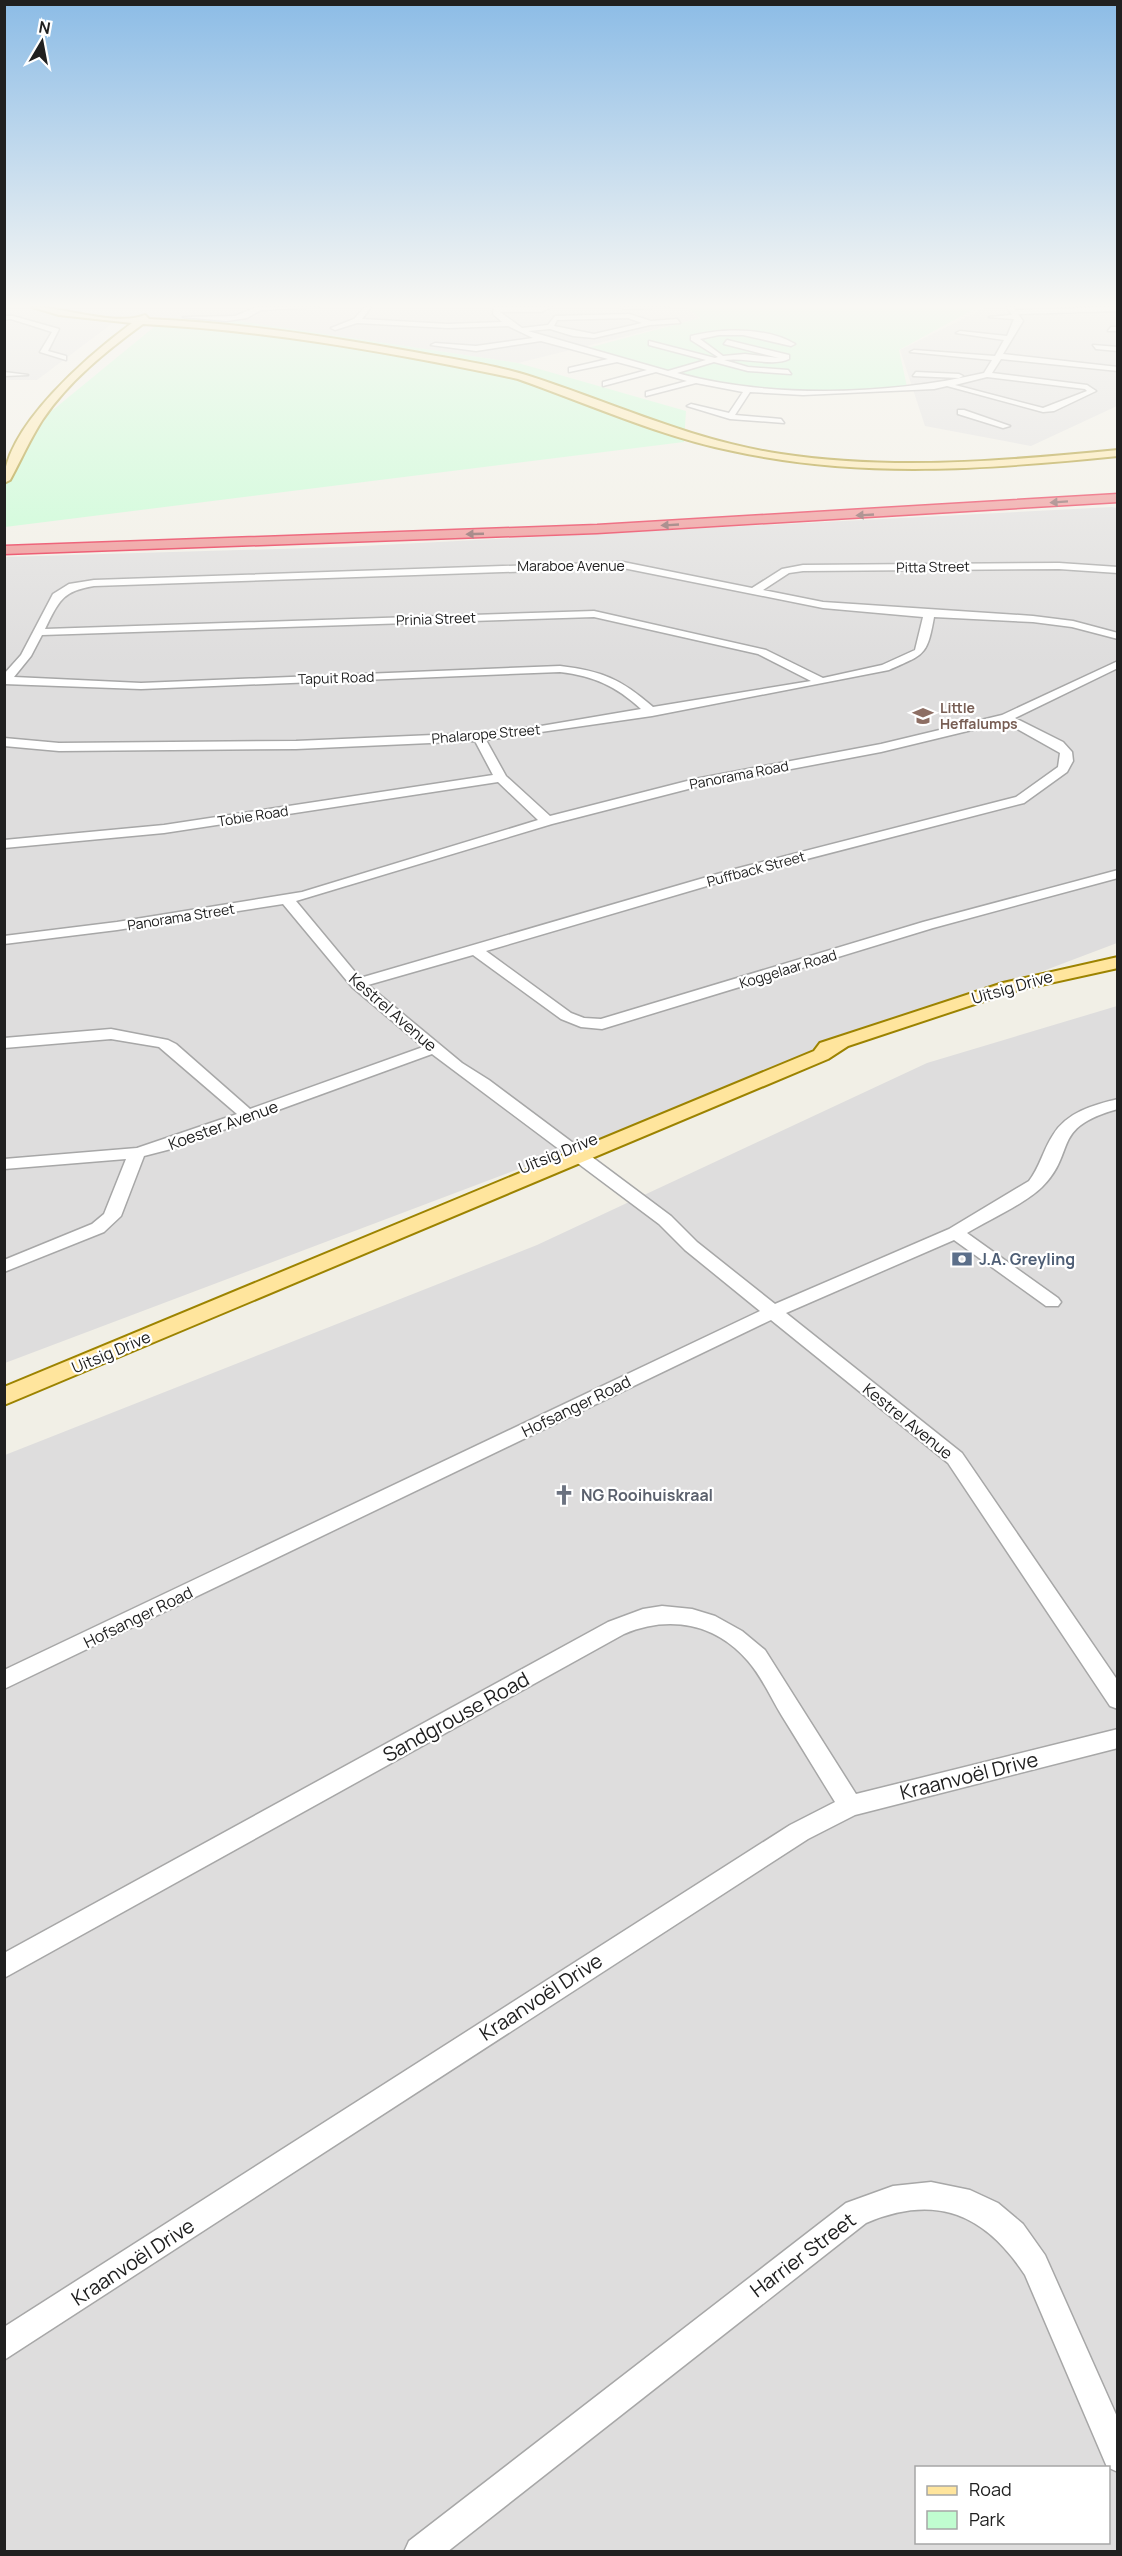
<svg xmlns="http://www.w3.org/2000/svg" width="1122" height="2556" font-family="Manrope,sans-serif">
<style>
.residential{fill:#dedddd;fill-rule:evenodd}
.park{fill:#c0fdd0}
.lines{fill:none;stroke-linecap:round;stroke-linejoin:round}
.minor-casing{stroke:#a7a7a7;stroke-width:3}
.major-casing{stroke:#9c8300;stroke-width:4}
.highway-casing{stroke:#e81a3d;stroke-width:3}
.minor{fill:#fff;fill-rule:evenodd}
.major{fill:#ffe59d;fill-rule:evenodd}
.highway{fill:#ed888a;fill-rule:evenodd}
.oneway{fill:#7c4f50}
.labels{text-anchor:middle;stroke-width:4.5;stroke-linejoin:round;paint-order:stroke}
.far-street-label{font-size:14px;fill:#202020;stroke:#fff}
.far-education-label{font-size:14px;font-weight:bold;fill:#785e54;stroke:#fff;text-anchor:start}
.street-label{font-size:16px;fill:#202020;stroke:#fff}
.service-label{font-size:16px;font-weight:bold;fill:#4e5e75;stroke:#fff;text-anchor:start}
.worship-label{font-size:16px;font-weight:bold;fill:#5b616d;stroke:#fff;text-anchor:start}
.near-street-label{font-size:20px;fill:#202020;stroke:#fff}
</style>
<rect width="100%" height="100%" fill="#f1efe6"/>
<!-- residential -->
<path class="residential" d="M 5,307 L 685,307 L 699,318 L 518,363 L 238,321 L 122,316 L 37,380 L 5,380 Z
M 987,307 L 1117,307 L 1117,406 L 1031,446 L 925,426 L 900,350 Z
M 1112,507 L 1117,508 L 1117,943 L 5,1363 L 4,557 L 343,547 Z
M 1117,1006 L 1117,2551 L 5,2552 L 5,1455 L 537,1245 L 927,1063 ZM 916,2468 L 1108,2468 L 1108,2542 L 916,2542 Z"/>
<!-- park -->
<path class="park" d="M 686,307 L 978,307 L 899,350 L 907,387 L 800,392 L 714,385 L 584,349 L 700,318 Z
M 165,318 L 238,321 L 518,363 L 686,411 L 684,442 L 5,527 L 4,485 L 48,414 Z"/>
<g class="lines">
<!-- minor casing -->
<g class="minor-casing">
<path id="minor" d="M 257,307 L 320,307 L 261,310 L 247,318 L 226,321 L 183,317 L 235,316 Z
M 365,307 L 371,307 L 362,319 L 448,324 L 502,322 L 493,314 L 494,307 L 552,307 L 541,312 L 500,312 L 522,328 L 548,325 L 555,316 L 629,314 L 651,321 L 677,319 L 680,323 L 650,325 L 594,338 L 573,336 L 550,329 L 528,331 L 668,371 L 706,360 L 649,345 L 649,341 L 715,358 L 718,357 L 691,340 L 691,336 C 722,328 766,327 795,344 L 791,346 L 743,335 L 719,335 L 700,339 L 723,356 L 745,354 L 779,358 L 724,344 L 727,340 L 789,355 L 789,359 C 773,367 745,357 724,360 L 748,367 L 788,370 L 791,374 L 748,371 L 714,362 L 677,373 C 771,399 889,395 984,373 L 992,360 L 910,352 L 914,350 L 995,356 L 1004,340 L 956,333 L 960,331 L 1007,336 L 1014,319 L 989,317 L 1012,315 L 1007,307 L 1013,307 L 1015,310 L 1118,307 L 1118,311 L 1018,314 L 1023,321 L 1003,354 L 1118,367 L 1118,371 L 1001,359 L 992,373 L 1087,385 L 1096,391 L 1054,411 L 1043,412 L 947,386 L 934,389 L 803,395 L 750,392 L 735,415 L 781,419 L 784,423 L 730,419 L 687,406 L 691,404 L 729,413 L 743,392 L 696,383 L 646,396 L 646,392 L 687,381 L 656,372 L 603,386 L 603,382 L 647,370 L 617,362 L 569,372 L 569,368 L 608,359 L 541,341 L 476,351 L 431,345 L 435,343 L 476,346 L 533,338 L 508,326 L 448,328 L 357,323 L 335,330 L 331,328 L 354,319 ZM 628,318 L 642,323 L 594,334 L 554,326 L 557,320 ZM 987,377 L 1085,389 L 1087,391 L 1043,408 L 955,385 Z
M 621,307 L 670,307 L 624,309 Z
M 4,316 L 13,316 L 59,329 L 48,351 L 66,356 L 66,360 L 40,352 L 52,332 L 11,319 L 4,320 Z
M 1111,327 L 1118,327 L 1118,331 L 1108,331 Z
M 1093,345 L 1118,347 L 1118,351 L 1096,349 Z
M 4,372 L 28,375 L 4,376 Z
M 916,372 L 959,374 L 963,376 L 959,378 L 913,376 Z
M 958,410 L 964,410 L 1010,426 L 1003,428 L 958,414 Z
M 623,562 L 752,588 L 782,569 L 803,565 L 1059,563 L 1118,567 L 1118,573 L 1059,569 L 803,571 L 789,573 L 763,590 L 823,602 L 1033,616 L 1073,621 L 1118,633 L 1118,639 L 1072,627 L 1033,622 L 934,617 C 927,657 924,654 889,670 L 652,716 L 486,740 L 506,776 L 550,816 L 695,779 L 881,744 L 1002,715 L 1118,661 L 1118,668 L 1015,718 L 1063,742 L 1072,752 L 1073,761 L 1067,772 L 1024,803 L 741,876 L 486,951 L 571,1013 L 584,1018 L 601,1019 L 923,922 L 1118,870 L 1118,878 L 933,928 L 602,1029 L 581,1027 L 561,1019 L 473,955 L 368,985 L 462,1063 L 489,1080 L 671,1216 L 697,1242 L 775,1304 L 949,1229 L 1029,1181 C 1040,1167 1043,1150 1053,1135 C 1067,1112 1093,1105 1118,1099 L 1118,1109 C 1049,1128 1078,1151 1042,1187 C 1026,1203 987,1221 967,1233 L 1058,1298 L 1061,1302 L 1058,1306 L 1046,1306 L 954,1240 L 786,1313 L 962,1453 L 1118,1681 L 1118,1709 L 1110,1706 L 948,1463 L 771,1320 L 4,1689 L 4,1670 L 760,1311 L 685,1250 L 659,1224 L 432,1054 L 171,1149 L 144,1156 L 121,1216 L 104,1232 L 4,1272 L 4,1260 L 92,1224 L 104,1214 L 126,1159 L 4,1169 L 4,1159 L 137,1148 L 237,1114 L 159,1047 L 111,1039 L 4,1048 L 4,1038 L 111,1029 L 168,1040 L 176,1044 L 250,1109 L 423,1047 L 352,987 L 283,904 L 117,930 L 4,944 L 4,936 L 117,922 L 302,892 L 538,820 L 498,782 L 164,833 L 4,848 L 4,840 L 164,825 L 493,775 L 475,741 L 296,749 L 59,751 L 4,746 L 4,738 L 59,743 L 296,741 L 479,733 L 541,726 L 641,709 C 616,686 594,676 560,672 L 141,689 L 4,684 L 4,674 L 21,655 L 53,594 L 69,584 L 94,580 ZM 623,568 L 823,608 L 923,617 L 915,650 L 882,665 L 823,678 L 766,650 L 594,611 L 45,629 C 59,601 62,591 94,586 ZM 594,617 L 758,654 L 811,681 L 653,707 C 621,679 602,671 560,666 L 141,683 L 14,677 L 31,656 L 42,635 ZM 1005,722 L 1060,753 L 1058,767 L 1016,797 L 731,870 L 360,978 L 296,901 L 552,824 L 696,787 L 881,752 Z
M 662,1606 L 692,1609 L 715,1616 L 742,1631 L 765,1650 L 856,1794 L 1118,1729 L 1118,1748 L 855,1815 L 808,1839 L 4,2360 L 4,2327 L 790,1825 L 835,1802 C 817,1773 800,1745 782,1716 C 771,1698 762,1677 748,1661 C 715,1623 669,1615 624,1634 L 4,1978 L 4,1953 L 608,1622 L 643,1609 Z
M 931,2182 L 970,2190 L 998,2203 L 1023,2224 L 1045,2255 L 1118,2419 L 1118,2472 L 1107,2467 L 1025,2275 C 985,2214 936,2193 866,2223 L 447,2552 L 404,2552 L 409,2541 L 846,2203 L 893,2186 Z"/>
</g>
<!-- major casing -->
<g class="major-casing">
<path id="major" d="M 32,307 C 65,307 115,327 145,315 L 149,319 C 238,323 326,336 414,352 C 451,359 490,364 526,375 C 611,402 692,441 781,454 C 893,471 1006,461 1118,450 L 1118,456 C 989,469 861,479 733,451 C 659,436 589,404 518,379 L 495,374 C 378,350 262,330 143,324 C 106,351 69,381 43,419 C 30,439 21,460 10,480 L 4,483 C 4,427 90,354 132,323 L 59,315 Z
M 1118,957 L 1118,968 L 1014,991 L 848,1046 L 828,1059 L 4,1405 L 4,1387 L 814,1051 L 820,1043 L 1003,983 Z"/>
</g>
<!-- highway casing -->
<g class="highway-casing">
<path id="highway" d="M 1118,494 L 1118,502 L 597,533 L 4,554 L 4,546 L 597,525 Z"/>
</g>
<!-- minor -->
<use href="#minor" class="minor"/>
<!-- major -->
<use href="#major" class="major"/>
<!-- highway -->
<use href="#highway" class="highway"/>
</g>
<!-- one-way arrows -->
<defs><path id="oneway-solid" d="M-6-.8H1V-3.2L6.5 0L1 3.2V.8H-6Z" transform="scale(1.5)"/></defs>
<g class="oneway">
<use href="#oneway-solid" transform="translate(1059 502) rotate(176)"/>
<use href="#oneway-solid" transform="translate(865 515) rotate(177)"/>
<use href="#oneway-solid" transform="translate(670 525) rotate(177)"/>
<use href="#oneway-solid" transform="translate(475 534) rotate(178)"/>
</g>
<!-- sky -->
<linearGradient id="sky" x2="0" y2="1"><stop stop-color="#8cbce6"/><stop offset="0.46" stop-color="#f9f8f4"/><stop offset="1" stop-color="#f9f8f4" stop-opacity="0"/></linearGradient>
<rect width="1122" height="665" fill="url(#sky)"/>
<!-- icons -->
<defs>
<g id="school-bare" transform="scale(1.62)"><path d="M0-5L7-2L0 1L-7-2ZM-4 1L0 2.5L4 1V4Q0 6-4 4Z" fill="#8d6e63" stroke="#fff" stroke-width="2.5" paint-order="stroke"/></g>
<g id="bank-bare" transform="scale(1.62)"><path d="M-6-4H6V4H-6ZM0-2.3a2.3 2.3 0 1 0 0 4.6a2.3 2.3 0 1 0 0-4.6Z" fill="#5c6f8a" stroke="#fff" stroke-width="2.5" paint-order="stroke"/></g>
<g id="church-bare" transform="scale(1.62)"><path d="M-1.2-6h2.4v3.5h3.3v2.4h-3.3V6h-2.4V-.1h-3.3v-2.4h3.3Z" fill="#6b7280" stroke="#fff" stroke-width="2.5" paint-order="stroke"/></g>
</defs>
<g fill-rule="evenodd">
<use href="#school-bare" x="923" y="716"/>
<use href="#bank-bare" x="962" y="1259"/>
<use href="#church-bare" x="564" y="1495"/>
</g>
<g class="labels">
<!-- far-street labels -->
<g class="far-street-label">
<text x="571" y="571">Maraboe Avenue</text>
<text transform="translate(933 567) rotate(-1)" y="5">Pitta Street</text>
<text transform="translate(436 619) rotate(-2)" y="5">Prinia Street</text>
<text transform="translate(336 678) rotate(-2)" y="5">Tapuit Road</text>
<text transform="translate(486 734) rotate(-5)" y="5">Phalarope Street</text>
<text transform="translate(739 775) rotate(-11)" y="5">Panorama Road</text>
<text transform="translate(253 816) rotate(-9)" y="5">Tobie Road</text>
<text transform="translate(756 869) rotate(-15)" y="5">Puffback Street</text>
<text transform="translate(181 917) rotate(-9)" y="5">Panorama Street</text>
<text transform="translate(788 969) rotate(-17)" y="5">Koggelaar Road</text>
</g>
<!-- far-education labels -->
<g class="far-education-label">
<text x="940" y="713">Little<tspan x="940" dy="16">Heffalumps</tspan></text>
</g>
<!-- street labels -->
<g class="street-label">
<text transform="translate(1012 987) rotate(-16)" y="6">Uitsig Drive</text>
<text transform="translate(393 1012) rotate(41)" y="6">Kestrel Avenue</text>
<text transform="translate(223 1125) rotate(-20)" y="6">Koester Avenue</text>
<text transform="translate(558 1153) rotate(-22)" y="6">Uitsig Drive</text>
<text transform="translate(111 1352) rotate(-23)" y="6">Uitsig Drive</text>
<text transform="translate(576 1406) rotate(-26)" y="6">Hofsanger Road</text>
<text transform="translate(908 1421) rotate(39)" y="6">Kestrel Avenue</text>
<text transform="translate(138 1617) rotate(-26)" y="6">Hofsanger Road</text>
</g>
<!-- service labels -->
<g class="service-label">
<text x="979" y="1265">J.A. Greyling</text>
</g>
<!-- worship labels -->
<g class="worship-label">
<text x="581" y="1501">NG Rooihuiskraal</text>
</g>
<!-- near-street labels -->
<g class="near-street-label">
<text transform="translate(456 1717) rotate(-29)" y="7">Sandgrouse Road</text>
<text transform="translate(969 1776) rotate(-14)" y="7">Kraanvoël Drive</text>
<text transform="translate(541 1997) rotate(-33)" y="7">Kraanvoël Drive</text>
<text transform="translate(803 2255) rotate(-37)" y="7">Harrier Street</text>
<text transform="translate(133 2262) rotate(-33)" y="7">Kraanvoël Drive</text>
</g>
</g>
<!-- border -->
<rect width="1122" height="2556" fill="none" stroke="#202020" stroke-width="12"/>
<!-- legend -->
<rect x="915" y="2466" width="195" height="78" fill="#ffffff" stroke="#a6a6a6" stroke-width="1.5"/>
<rect x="927" y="2486" width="30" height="9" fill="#ffe59d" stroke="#a6a6a6" stroke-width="1.5"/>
<text x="969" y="2496" font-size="18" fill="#202020">Road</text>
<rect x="927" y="2511" width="30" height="18" fill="#c0fdd0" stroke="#a6a6a6" stroke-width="1.5"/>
<text x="969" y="2526" font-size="18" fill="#202020">Park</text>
<!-- north arrow -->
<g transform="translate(42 42) rotate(10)" stroke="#ffffff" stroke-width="4.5" paint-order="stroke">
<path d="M0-4.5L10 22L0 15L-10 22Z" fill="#202020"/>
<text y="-9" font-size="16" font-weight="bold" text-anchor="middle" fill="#202020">N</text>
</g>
</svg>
